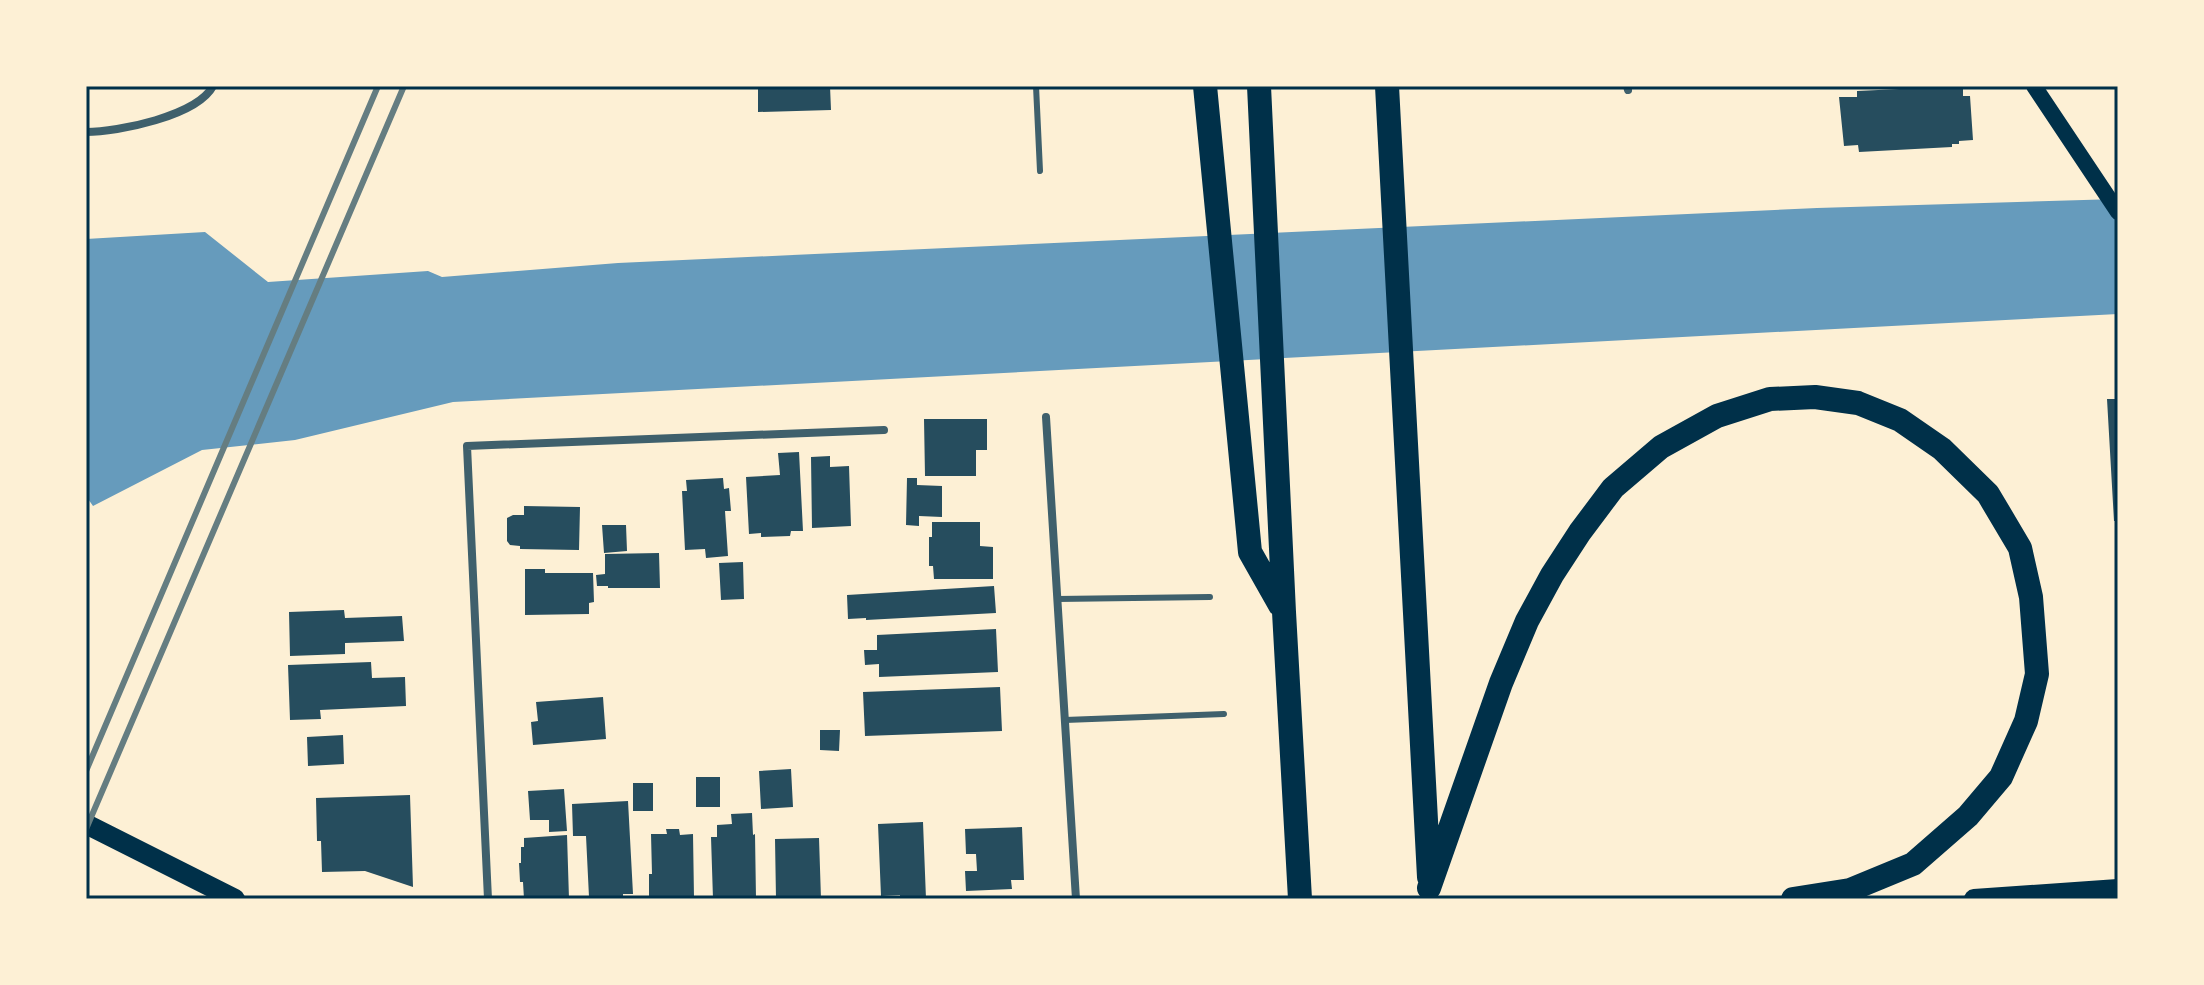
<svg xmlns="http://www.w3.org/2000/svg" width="2204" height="985" font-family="'Alegreya Sans',sans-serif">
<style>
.water{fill:#669bbc}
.building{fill:#264d5e}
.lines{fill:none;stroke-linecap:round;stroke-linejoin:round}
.service{stroke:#3f606c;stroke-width:6}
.minor{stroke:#3f606c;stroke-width:8}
.secondary{stroke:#003049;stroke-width:16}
.primary{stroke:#003049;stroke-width:20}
.motorway{stroke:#003049;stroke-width:24}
.rail{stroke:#657d81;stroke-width:6}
.neatline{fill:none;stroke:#003049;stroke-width:3}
</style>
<rect width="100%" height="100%" fill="#fdf0d5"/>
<!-- water -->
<path class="water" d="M 2118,199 L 2118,314 L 453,402 L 295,440 L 202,450 L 93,506 L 86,496 L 86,239 L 205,232 L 268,282 L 428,271 L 442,277 L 618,263 L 1817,208 Z"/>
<!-- building -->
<path class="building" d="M 758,86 L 830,86 L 831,110 L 758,112 Z
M 1963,86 L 1963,96 L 1970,96 L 1973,140 L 1959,141 L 1959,144 L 1952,144 L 1952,147 L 1859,152 L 1858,145 L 1844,146 L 1839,97 L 1857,97 L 1857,91 Z
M 2107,399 L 2118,399 L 2118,521 L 2114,521 Z
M 924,419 L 987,419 L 987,450 L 976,450 L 976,476 L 925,476 Z
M 799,452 L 803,531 L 791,531 L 790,536 L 761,537 L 761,533 L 749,534 L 746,477 L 780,475 L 778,453 Z
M 830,456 L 830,467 L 849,466 L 851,526 L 812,528 L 811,457 Z
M 723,478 L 724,489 L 729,488 L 731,511 L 725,511 L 728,556 L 706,558 L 705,549 L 685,550 L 682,491 L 687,491 L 686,480 Z
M 907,478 L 917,478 L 917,485 L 942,486 L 942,517 L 919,516 L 919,526 L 906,525 Z
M 524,506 L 580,507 L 579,550 L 520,549 L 520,546 L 510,545 L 507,541 L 507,518 L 513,515 L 524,515 Z
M 932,522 L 980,522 L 980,546 L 993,547 L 993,579 L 934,579 L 933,566 L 929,566 L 929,537 L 932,537 Z
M 602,525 L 626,525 L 627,551 L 604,553 Z
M 659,553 L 660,588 L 608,588 L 608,586 L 597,586 L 596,575 L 605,574 L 605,554 Z
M 743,562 L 744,599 L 721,600 L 719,563 Z
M 525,569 L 545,569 L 545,573 L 593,573 L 594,602 L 589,603 L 589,614 L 525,615 Z
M 994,586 L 996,613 L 866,620 L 866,618 L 848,619 L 847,595 Z
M 344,610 L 345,618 L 402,616 L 404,641 L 345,643 L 345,654 L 290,656 L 289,612 Z
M 996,629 L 998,672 L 879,677 L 879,664 L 865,665 L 864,650 L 877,650 L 877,635 Z
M 371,662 L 372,678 L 405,677 L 406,706 L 320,710 L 321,719 L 290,720 L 288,665 Z
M 1000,687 L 1002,731 L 865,736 L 863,692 Z
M 603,697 L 606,739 L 533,745 L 531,722 L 538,721 L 536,702 Z
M 820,730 L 840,730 L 839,751 L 820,750 Z
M 343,735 L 344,764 L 308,766 L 307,737 Z
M 791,769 L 793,807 L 761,809 L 759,771 Z
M 696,777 L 720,777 L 720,807 L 696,807 Z
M 633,783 L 653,783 L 653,811 L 633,811 Z
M 564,789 L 567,831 L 549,832 L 549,820 L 530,820 L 528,791 Z
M 410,795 L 413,887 L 365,871 L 322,872 L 321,841 L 317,841 L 316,798 Z
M 628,801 L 633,894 L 623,894 L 623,899 L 600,899 L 599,896 L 589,897 L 586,836 L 573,836 L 572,804 Z
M 752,813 L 753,835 L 755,834 L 756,899 L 713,899 L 711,837 L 717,837 L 717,825 L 732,824 L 731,814 Z
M 923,822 L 926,899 L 900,899 L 900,895 L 881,896 L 878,824 Z
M 1022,827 L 1024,880 L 1011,880 L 1012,889 L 966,891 L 965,871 L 977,871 L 976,854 L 966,854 L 965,829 Z
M 666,829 L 679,829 L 680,835 L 693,834 L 694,898 L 649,899 L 649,874 L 652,874 L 651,834 L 667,834 Z
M 567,835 L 569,899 L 524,899 L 523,882 L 520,882 L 519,863 L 521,863 L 521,847 L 524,847 L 524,838 Z
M 819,838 L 821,899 L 776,899 L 775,839 Z"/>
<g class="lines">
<!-- service -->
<path class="service" d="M 1036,86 L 1040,171
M 1057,599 L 1210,597
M 1065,720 L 1224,714"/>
<!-- minor -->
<path class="minor" d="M 1627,86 L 1628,90
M 86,132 C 118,132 197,116 213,86
M 1046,417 L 1076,899
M 488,899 L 467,446 L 884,430"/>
<!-- secondary -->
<path class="secondary" d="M 2034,86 L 2118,212"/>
<!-- primary -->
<path class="primary" d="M 86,824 L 235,899
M 1974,899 L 2118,889"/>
<!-- motorway -->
<path class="motorway" d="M 1205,86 L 1250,552 L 1280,605
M 1259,86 L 1284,612 L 1300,899
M 1387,86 L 1429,877
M 1429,888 L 1501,683 L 1527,621 L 1552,575 L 1580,532 L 1613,488 L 1661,447 L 1717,416 L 1770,399 L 1815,397 L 1858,403 L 1900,420 L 1942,449 L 1988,494 L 2020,548 L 2031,597 L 2037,674 L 2026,721 L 2001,777 L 1968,816 L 1913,864 L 1850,890 L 1793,899"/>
<!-- rail -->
<path class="rail" d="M 86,771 L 378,86
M 86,829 L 404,86"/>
</g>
<!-- border -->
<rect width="2204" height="985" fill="none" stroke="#fdf0d5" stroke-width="176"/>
<rect x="88" y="88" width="2028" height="809" class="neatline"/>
</svg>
